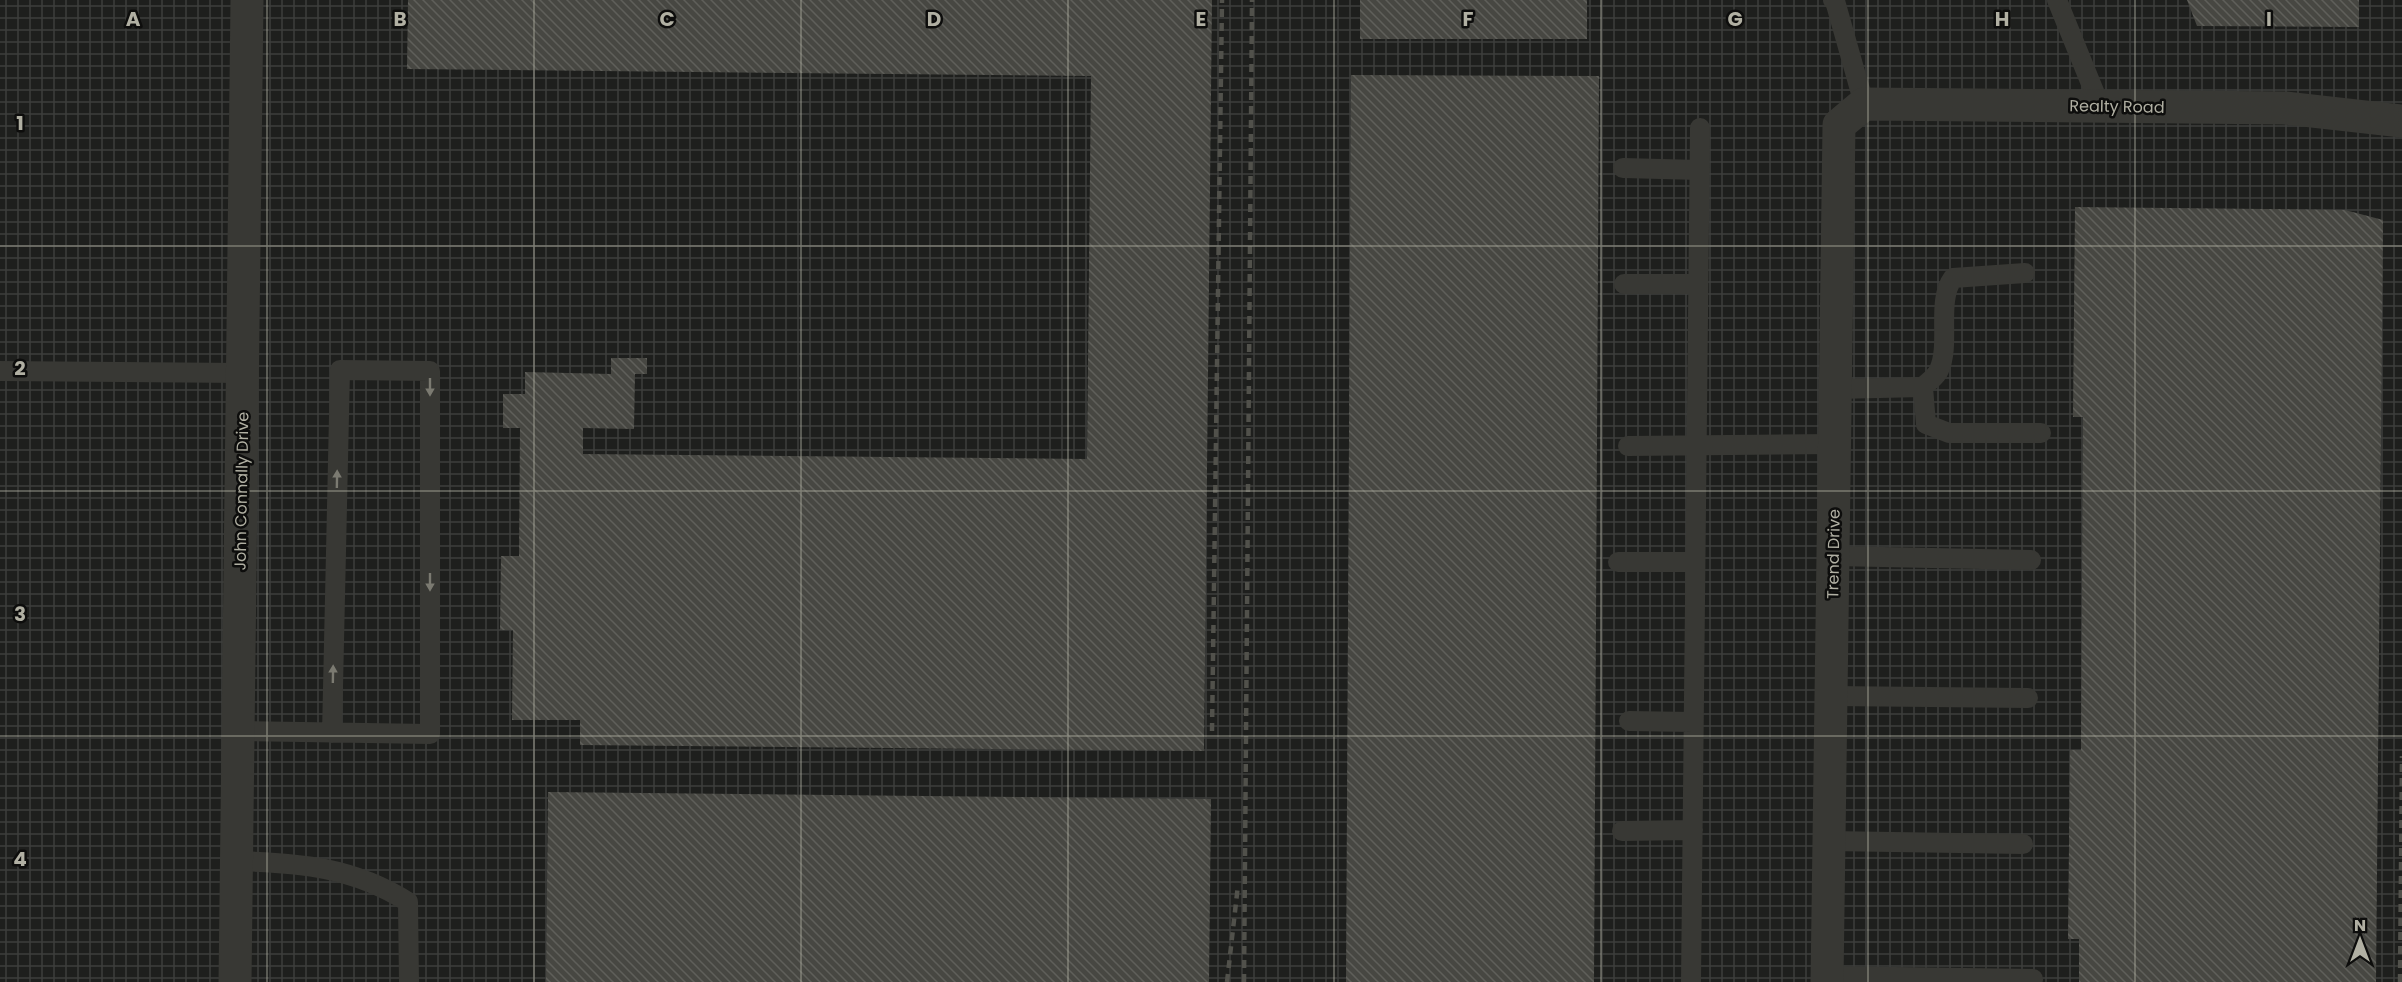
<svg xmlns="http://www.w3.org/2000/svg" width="2402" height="982" font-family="Poppins,sans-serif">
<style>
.industrial{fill:url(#industrial-grid)}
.building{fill:url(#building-back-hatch)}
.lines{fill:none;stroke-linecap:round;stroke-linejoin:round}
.service{stroke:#383834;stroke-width:20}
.minor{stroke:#383834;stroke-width:33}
.rail{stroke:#51514b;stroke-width:4.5;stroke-dasharray:8 6;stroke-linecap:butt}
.oneway{fill:#7b7a71}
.grid{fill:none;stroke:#b1b0a3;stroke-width:1.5;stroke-opacity:0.55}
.labels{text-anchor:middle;stroke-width:5;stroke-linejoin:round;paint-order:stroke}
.street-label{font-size:16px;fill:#b1b0a3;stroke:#0d0d0c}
.grid-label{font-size:20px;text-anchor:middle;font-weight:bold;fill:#b1b0a3;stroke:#0d0d0c;stroke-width:5;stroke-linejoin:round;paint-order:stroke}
</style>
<defs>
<pattern id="industrial-grid" width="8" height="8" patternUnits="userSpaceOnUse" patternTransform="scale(1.5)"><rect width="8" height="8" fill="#1e1f1d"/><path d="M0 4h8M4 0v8" fill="none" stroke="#3c3d3b"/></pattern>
<pattern id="building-back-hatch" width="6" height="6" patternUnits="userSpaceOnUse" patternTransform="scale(1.5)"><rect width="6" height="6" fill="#474742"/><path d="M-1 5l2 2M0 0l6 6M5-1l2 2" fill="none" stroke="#5f5f5a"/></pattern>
</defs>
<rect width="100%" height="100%" fill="#121211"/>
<!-- industrial -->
<path class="industrial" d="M 0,0 L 2402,0 L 2402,982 L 0,982 Z"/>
<!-- building -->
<path class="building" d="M 408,0 L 1212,0 L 1204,751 L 580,745 L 580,720 L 512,720 L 513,630 L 500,630 L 501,556 L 519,556 L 520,428 L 503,428 L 503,394 L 525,394 L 525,372 L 611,374 L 611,358 L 647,358 L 647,374 L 635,374 L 634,429 L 583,428 L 583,454 L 1087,459 L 1091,76 L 407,69 Z
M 1360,0 L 1587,0 L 1587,39 L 1360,39 Z
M 2187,0 L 2359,0 L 2359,27 L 2197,26 Z
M 1351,75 L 1599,76 L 1594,982 L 1346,982 Z
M 2075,207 L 2345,210 L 2383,220 L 2376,982 L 2079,982 L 2079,939 L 2068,939 L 2070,750 L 2081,750 L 2083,417 L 2073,417 Z
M 548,792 L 1211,799 L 1209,982 L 546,982 Z"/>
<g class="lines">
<!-- service -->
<path class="service" d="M 1833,0 L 1835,1 L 1864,104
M 2057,0 L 2100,106
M 1623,168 L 1700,170
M 1624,284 L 1698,284
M 0,371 L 243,373
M 1923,387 L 1926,424 L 1949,433 L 2041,433
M 1835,389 L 1923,387 C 1928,382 1937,376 1939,370 C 1951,344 1936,301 1953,278 L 2025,273
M 1628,446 L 1834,444
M 1833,556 L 2031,560
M 1618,562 L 1695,562
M 1831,696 L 2028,698
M 1629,721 L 1693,722
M 238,731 L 430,734 L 430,371 L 340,370 L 332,733
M 1622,831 L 1693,830
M 1829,841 L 2023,844
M 237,861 C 300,863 353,867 408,902 L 409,982
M 1827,976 L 2033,979
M 1691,982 L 1700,128"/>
<!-- minor -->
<path class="minor" d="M 235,982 L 247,0
M 1827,982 L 1839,125 L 1864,104 L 2285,108 L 2402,121"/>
<!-- rail -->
<path class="rail" d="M 1212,731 L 1222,0
M 1227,982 L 1238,885
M 1244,982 L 1252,0
M 2400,982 L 2402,756"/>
</g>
<!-- one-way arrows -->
<defs><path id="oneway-solid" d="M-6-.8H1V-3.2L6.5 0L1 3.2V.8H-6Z" transform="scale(1.5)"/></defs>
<g class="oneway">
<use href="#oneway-solid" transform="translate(430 387) rotate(90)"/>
<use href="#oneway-solid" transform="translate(337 479) rotate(-89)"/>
<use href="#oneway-solid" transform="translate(430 582) rotate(90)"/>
<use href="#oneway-solid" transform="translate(333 674) rotate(-89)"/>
</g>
<!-- grid -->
<path class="grid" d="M 267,0 L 267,982M 534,0 L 534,982M 801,0 L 801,982M 1068,0 L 1068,982M 1334,0 L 1334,982M 1601,0 L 1601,982M 1868,0 L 1868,982M 2135,0 L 2135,982M 0,246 L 2402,246M 0,491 L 2402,491M 0,736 L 2402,736"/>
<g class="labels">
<!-- street labels -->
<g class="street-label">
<text transform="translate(2117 106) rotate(1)" y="6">Realty Road</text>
<text transform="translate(241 491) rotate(-89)" y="6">John Connally Drive</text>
<text transform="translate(1833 554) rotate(-89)" y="6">Trend Drive</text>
</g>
</g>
<g class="grid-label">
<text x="133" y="26">A</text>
<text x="400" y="26">B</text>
<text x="667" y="26">C</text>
<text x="934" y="26">D</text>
<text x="1201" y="26">E</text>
<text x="1468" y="26">F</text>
<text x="1735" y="26">G</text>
<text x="2002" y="26">H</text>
<text x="2269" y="26">I</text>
<text x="20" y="130">1</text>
<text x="20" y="375">2</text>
<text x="20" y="621">3</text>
<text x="20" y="866">4</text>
</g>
<!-- north arrow -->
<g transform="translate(2360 940)" stroke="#0d0d0c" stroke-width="4.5" paint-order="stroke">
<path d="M0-4.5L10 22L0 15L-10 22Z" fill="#b1b0a3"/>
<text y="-9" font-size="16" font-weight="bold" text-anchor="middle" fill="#b1b0a3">N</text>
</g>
</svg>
